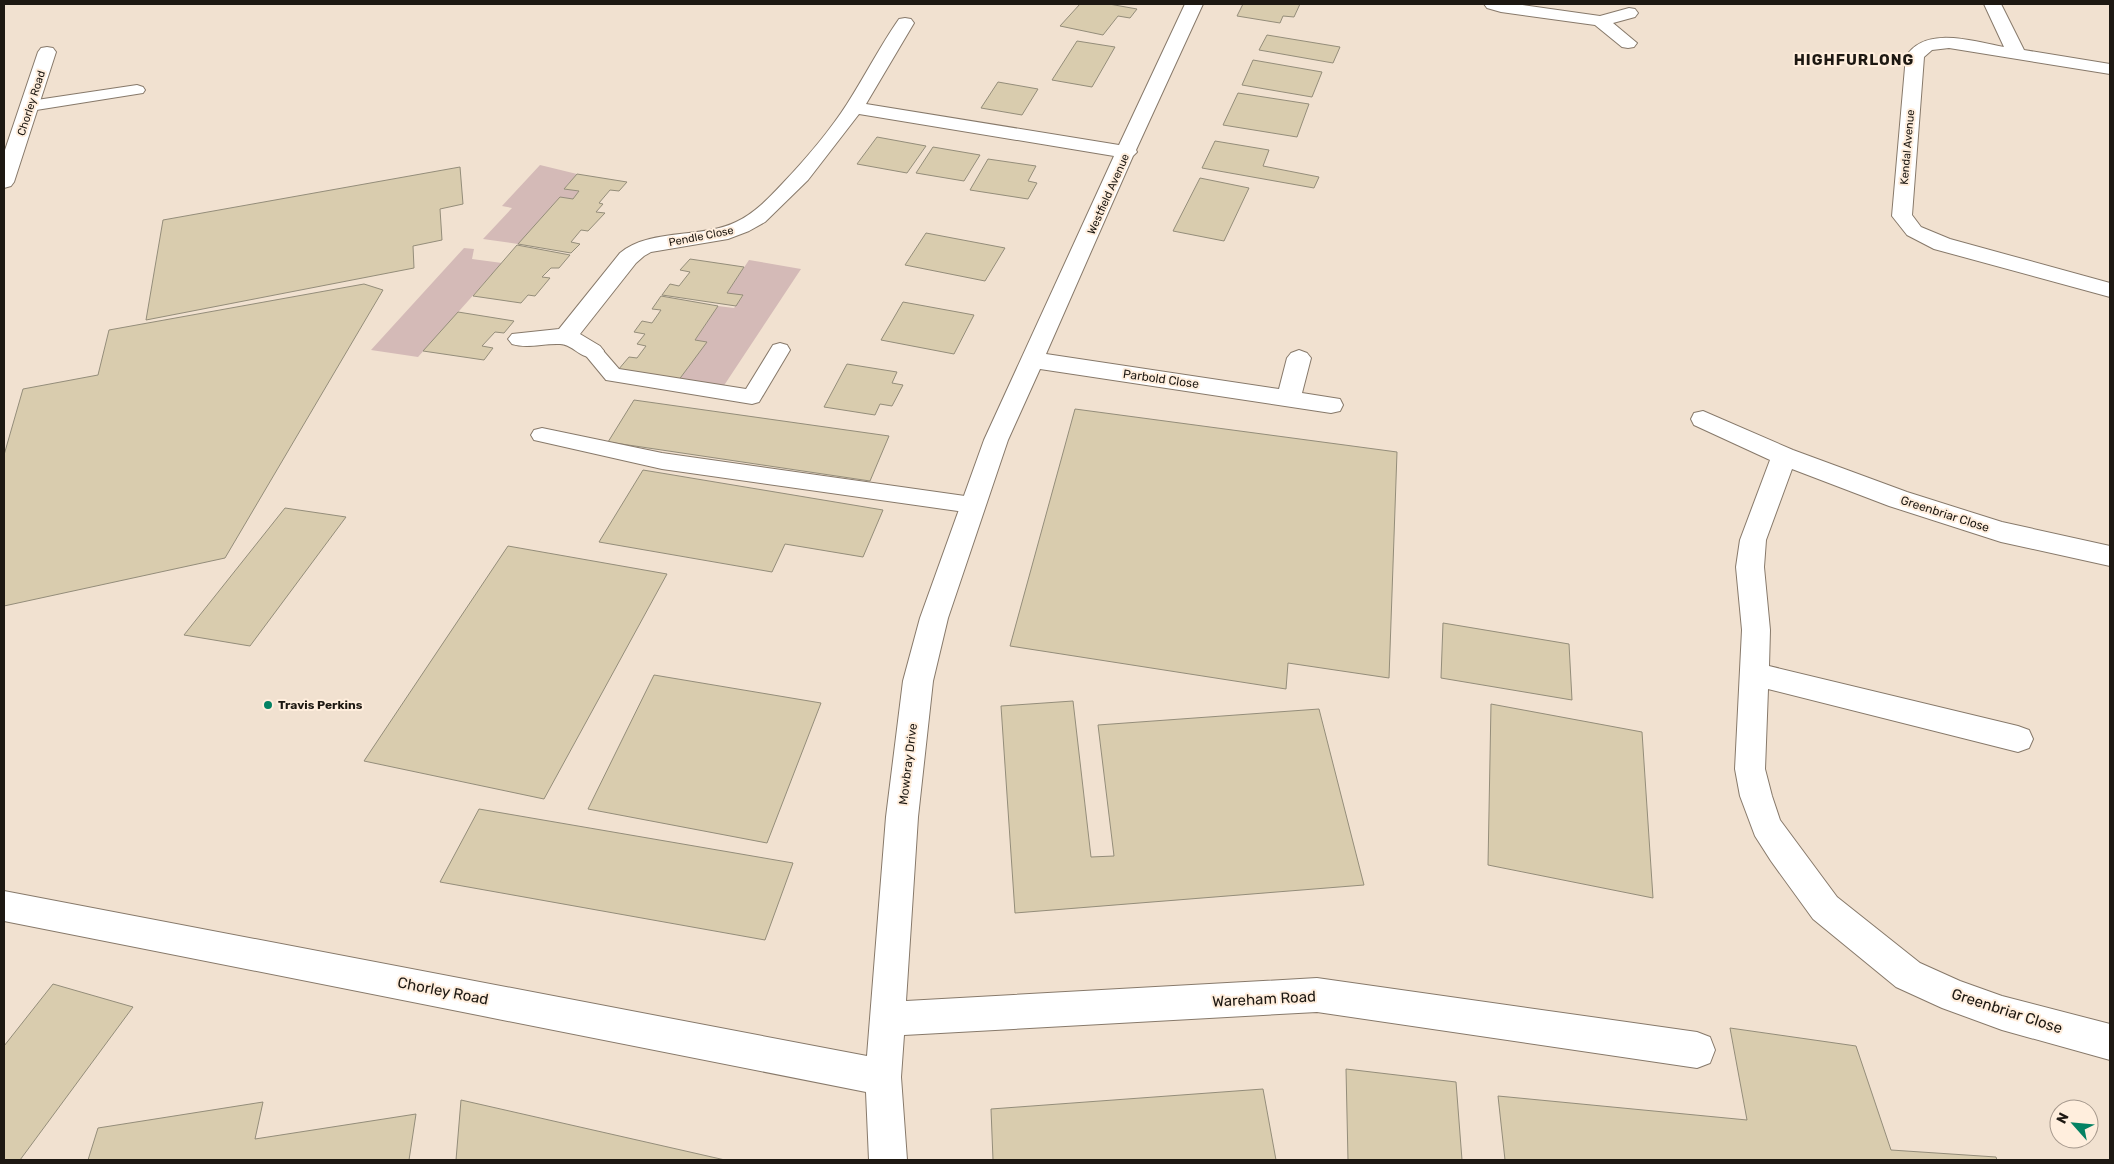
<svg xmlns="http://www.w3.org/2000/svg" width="2114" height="1164" font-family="Rubik,sans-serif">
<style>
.green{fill:#d4bab7}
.building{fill:#d9ccae;stroke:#948d7a}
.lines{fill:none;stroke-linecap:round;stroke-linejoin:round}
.lane-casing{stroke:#87796a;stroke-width:2}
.street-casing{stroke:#87796a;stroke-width:2}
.lane{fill:#fff;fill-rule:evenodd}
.street{fill:#fff;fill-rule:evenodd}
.poi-dot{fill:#048263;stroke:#fed;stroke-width:2}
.labels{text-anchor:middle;stroke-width:4;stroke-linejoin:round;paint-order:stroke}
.far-street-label{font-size:11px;fill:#1d1812;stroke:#fed}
.street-label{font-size:12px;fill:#1d1812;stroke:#fed}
.poi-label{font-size:12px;font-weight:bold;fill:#1d1812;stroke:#fed;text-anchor:start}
.far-district-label{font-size:15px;font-weight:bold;letter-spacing:1px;fill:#1d1812;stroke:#fed}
.near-street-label{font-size:15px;fill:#1d1812;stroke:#fed}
</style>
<rect width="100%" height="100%" fill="#f1e1d0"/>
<!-- green -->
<path class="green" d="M 540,165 L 577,174 L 564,189 L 579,191 L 573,199 L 518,244 L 483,239 L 512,208 L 502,206 Z
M 464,248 L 474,249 L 472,259 L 502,263 L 418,357 L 371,350 Z
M 749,260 L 801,269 L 723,387 L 678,381 L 706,342 L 695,340 L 718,306 L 734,308 L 743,296 L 727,293 Z"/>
<!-- building -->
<path class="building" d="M 1080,4 L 1109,4 L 1137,9 L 1130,18 L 1118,16 L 1103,35 L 1060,26 Z
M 1243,4 L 1300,4 L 1294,17 L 1283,16 L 1280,23 L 1237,16 Z
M 1267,35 L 1340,47 L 1333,63 L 1259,50 Z
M 1077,41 L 1115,47 L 1092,87 L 1052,80 Z
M 1253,60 L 1322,72 L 1312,97 L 1242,85 Z
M 998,82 L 1038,89 L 1022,115 L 981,108 Z
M 1238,93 L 1309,104 L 1297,137 L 1223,125 Z
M 877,137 L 926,146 L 907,173 L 857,164 Z
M 1215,141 L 1269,150 L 1263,166 L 1319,177 L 1314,188 L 1202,168 Z
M 933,147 L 980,155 L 964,181 L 916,173 Z
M 988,159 L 1036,166 L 1028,181 L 1037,183 L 1028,199 L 970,190 Z
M 460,167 L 463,204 L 440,209 L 442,240 L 413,246 L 414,268 L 146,320 L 163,220 Z
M 577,174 L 627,182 L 619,191 L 610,190 L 599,203 L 603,204 L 596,212 L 605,213 L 588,231 L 581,230 L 571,242 L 580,244 L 571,253 L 518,244 L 560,197 L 573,199 L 579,191 L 564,189 Z
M 1200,178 L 1249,188 L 1224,241 L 1173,231 Z
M 926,233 L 1005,248 L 985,281 L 905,265 Z
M 517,245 L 570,255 L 559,268 L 551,268 L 542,277 L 550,278 L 535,296 L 528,295 L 521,303 L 473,296 Z
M 690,259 L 744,267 L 727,293 L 743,295 L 736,306 L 662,295 L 670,284 L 679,286 L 690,272 L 680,270 Z
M 364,284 L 383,290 L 225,558 L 4,606 L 4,455 L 23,389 L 98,375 L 109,330 Z
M 661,296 L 718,306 L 695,340 L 707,342 L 678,381 L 618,370 L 629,357 L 637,358 L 646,346 L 637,344 L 645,334 L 634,332 L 642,321 L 652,323 L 661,310 L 652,309 Z
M 903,302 L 974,315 L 954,354 L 881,340 Z
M 458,312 L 514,321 L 504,333 L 495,332 L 482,346 L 493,348 L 484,360 L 423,351 Z
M 847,364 L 897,372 L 892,383 L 903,385 L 892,406 L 880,404 L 875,415 L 824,407 Z
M 634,400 L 889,436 L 870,481 L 608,442 Z
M 1075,409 L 1397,452 L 1389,678 L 1288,663 L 1286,689 L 1010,646 Z
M 643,470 L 883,510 L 863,557 L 785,544 L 772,572 L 599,542 Z
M 285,508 L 346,517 L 250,646 L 184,635 Z
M 508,546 L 667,574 L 544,799 L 364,761 Z
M 1443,623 L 1569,644 L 1572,700 L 1441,678 Z
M 654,675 L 821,703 L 767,843 L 588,809 Z
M 1073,701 L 1091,857 L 1114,856 L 1098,725 L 1319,709 L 1364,885 L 1015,913 L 1001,706 Z
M 1491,704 L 1642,732 L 1653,898 L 1488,865 Z
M 479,809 L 793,863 L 765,940 L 440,882 Z
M 53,984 L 133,1007 L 20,1160 L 4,1160 L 4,1046 Z
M 1730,1028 L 1856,1046 L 1891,1150 L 1996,1157 L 1997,1160 L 1505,1160 L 1498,1096 L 1747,1120 Z
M 1346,1069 L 1456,1082 L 1462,1160 L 1348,1160 Z
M 1263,1089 L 1276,1160 L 993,1160 L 991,1109 Z
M 461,1100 L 725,1160 L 456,1160 Z
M 263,1102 L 255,1139 L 416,1114 L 409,1160 L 88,1160 L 98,1128 Z"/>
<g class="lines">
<!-- lane casing -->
<g class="lane-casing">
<path id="lane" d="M 137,85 L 143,87 L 145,90 L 143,93 L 30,111 L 24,109 L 22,106 L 24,103 L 30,101 Z
M 780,343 L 787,345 L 790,350 L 759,402 L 752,404 L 606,380 L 582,351 L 585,346 L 592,344 L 599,346 L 619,369 L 746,389 L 773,345 Z
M 542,428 L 662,453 L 972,497 L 980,499 L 983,505 L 980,511 L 972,513 L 662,469 L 534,440 L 531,435 L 534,430 Z"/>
</g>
<!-- street casing -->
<g class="street-casing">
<path id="street" d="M 1185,4 L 1203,4 L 1136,150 L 1137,152 L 1133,156 L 1046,354 L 1279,389 L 1287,358 L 1291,353 L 1299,350 L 1307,353 L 1311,358 L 1302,393 L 1340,399 L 1343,405 L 1340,411 L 1331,413 L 1040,369 L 1008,440 L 948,618 L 933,681 L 918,817 L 906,1001 L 1317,978 L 1697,1032 L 1710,1037 L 1715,1050 L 1710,1063 L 1697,1068 L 1317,1012 L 904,1035 L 901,1077 L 907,1160 L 869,1160 L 866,1092 L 4,921 L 4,891 L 867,1056 L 886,817 L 903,681 L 920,618 L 984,440 L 1114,156 L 859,114 L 808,180 L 765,222 L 749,231 L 728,239 L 651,252 L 644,256 L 636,263 L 580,334 L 600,346 L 604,351 L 600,356 C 580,362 576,345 560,344 C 544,343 528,349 512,344 L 508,339 L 512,334 L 559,329 L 620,253 C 650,228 701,239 736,222 C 755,213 769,198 783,183 C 804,161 831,129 847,104 C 865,76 880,46 899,19 L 905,18 L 911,19 L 914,23 L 866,104 L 1119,145 Z
M 1484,4 L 1515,4 L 1600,16 L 1629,8 L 1635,9 L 1638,13 L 1635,17 L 1613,23 L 1637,43 L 1634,47 L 1628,48 L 1622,47 L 1595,25 L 1501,12 L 1487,8 Z
M 1984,4 L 2001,4 L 2024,50 L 2110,64 L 2110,74 L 1949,48 L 1932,50 L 1924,57 L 1912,215 L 1921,227 L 1950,239 L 2110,283 L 2110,297 L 1934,249 L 1907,235 L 1892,216 L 1906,56 C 1927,25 1974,42 2004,47 Z
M 47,47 L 53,48 L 56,52 L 14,182 L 11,186 L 4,188 L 4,153 L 38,52 L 41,48 Z
M 1703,411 L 1793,450 L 1907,492 L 2002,522 L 2110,546 L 2110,566 L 2001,542 L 1889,506 L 1792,469 L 1766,540 L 1764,567 L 1770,630 L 1769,666 L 2018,726 L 2029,730 L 2033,739 L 2029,748 L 2018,752 L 1768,689 L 1765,769 L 1772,796 L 1780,820 L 1837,897 L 1920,963 L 1960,981 L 2002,996 L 2110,1024 L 2110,1060 L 2002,1030 L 1942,1008 L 1896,987 L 1813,919 L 1771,861 L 1755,836 L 1740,796 L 1735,769 L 1742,630 L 1736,567 L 1740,540 L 1770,460 L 1694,425 L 1691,419 L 1694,413 Z"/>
</g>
<!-- lane -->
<use href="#lane" class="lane"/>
<!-- street -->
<use href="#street" class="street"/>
</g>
<!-- markers -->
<circle class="poi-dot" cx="268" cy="705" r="5"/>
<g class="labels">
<!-- far-street labels -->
<g class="far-street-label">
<text transform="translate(31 103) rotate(-72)" y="4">Chorley Road</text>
<text transform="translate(1907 147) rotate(-85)" y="4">Kendal Avenue</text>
<text transform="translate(1108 194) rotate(-66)" y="4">Westfield Avenue</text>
<text transform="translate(701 236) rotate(-11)" y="4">Pendle Close</text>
</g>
<!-- street labels -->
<g class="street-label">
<text transform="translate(1161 379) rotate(8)" y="4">Parbold Close</text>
<text transform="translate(1945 514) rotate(18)" y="4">Greenbriar Close</text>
<text transform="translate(908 764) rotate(-83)" y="4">Mowbray Drive</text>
</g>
<!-- poi labels -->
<g class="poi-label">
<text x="278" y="709">Travis Perkins</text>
</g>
<!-- far-district labels -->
<g class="far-district-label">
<text x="1854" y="65">HIGHFURLONG</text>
</g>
<!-- near-street labels -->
<g class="near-street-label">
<text transform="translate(443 991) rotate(11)" y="5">Chorley Road</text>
<text transform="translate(1264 999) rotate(-3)" y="5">Wareham Road</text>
<text transform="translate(2007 1011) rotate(18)" y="5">Greenbriar Close</text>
</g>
</g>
<!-- border -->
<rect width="2114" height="1164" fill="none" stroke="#1d1812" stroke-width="10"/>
<!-- north arrow -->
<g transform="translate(2074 1124) rotate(297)"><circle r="24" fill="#ffeedd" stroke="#a5988c"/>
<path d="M0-4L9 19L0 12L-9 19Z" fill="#048263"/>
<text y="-8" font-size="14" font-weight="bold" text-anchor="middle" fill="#1d1812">N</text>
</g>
</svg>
